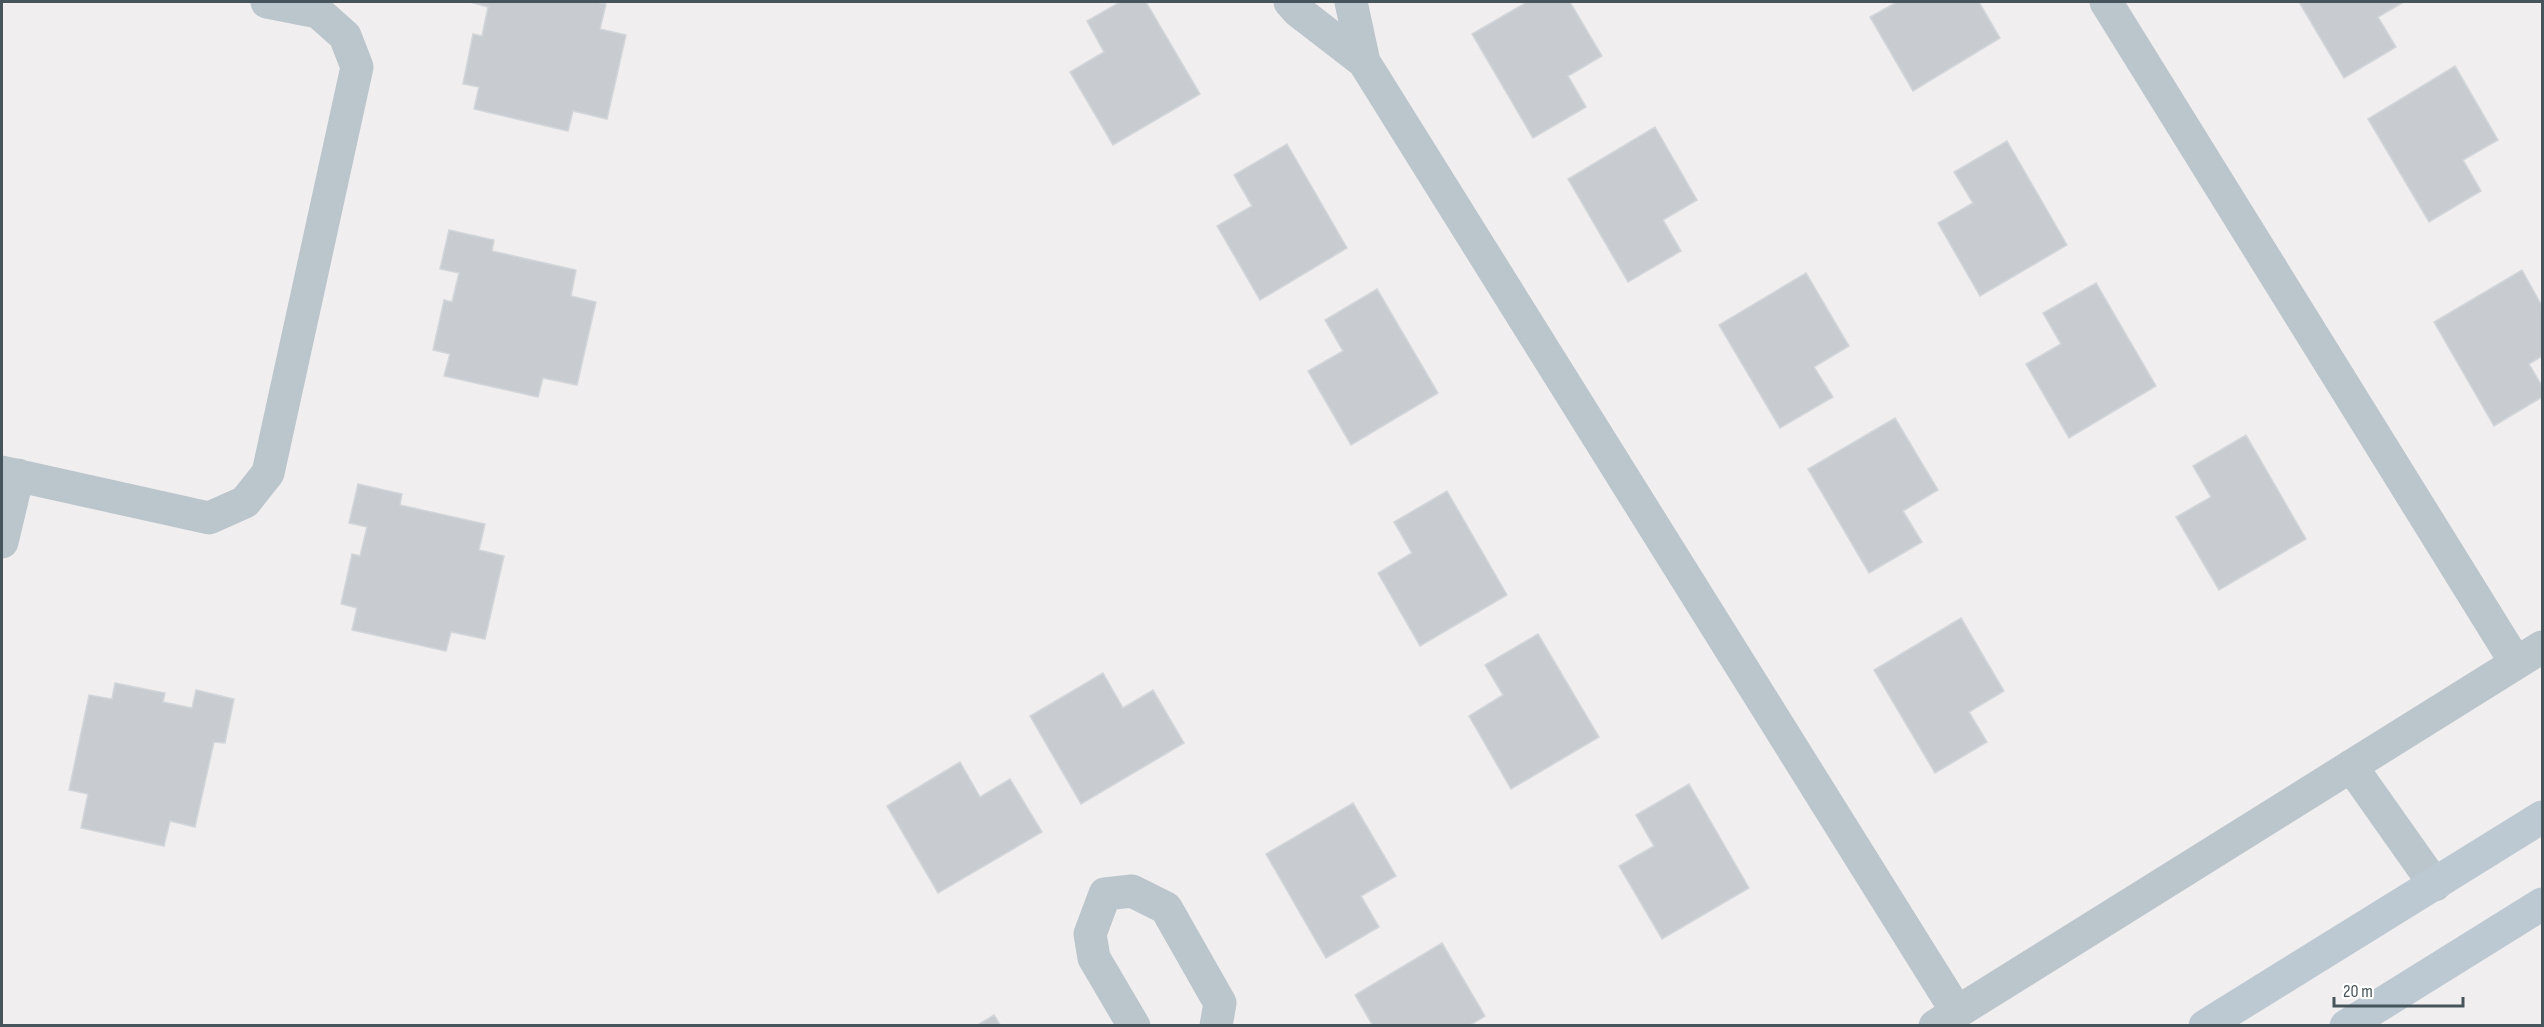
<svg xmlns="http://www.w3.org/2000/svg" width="2544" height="1027" font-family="'Sofia Sans Condensed',sans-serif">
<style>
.building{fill:#c8ccd1;stroke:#d2d6da;stroke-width:1.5}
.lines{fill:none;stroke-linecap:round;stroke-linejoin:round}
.street{stroke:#bac5cc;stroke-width:33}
.secondary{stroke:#bcc9d3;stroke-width:33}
</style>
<rect width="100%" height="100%" fill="#f1eeef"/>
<!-- building -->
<path class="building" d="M 470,2 L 597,2 L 606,4 L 600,29 L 626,35 L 607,119 L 573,111 L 568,131 L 474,109 L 479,87 L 463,84 L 473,34 L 482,36 L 488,7 Z
M 1120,2 L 1146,2 L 1200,94 L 1113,145 L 1070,72 L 1104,52 L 1087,21 Z
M 1527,2 L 1570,2 L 1602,56 L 1568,76 L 1586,107 L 1533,138 L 1472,34 Z
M 1897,2 L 1979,2 L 2000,38 L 1913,91 L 1870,17 Z
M 2299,2 L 2404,2 L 2378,17 L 2396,47 L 2344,78 Z
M 2455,66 L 2498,140 L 2463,160 L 2481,191 L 2429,222 L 2368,119 Z
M 1655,127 L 1697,200 L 1663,220 L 1681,251 L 1628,282 L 1568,179 Z
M 2007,141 L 2067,245 L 1980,296 L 1938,223 L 1973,203 L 1954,172 Z
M 1287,144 L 1347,248 L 1260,300 L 1217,226 L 1252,206 L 1234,175 Z
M 449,230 L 494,240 L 492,251 L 576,270 L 571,296 L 596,302 L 577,385 L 543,378 L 538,397 L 444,376 L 450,354 L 433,350 L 444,300 L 452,302 L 459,273 L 440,269 Z
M 2522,270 L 2542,306 L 2542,356 L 2529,364 L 2542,386 L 2542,397 L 2494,426 L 2434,322 Z
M 1806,273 L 1849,346 L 1814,367 L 1833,397 L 1780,428 L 1719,325 Z
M 2096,283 L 2156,386 L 2069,438 L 2026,364 L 2061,344 L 2043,313 Z
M 1377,289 L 1438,393 L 1351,445 L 1308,371 L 1343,351 L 1325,320 Z
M 1895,418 L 1938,490 L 1903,511 L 1922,542 L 1869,573 L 1808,469 Z
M 2246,435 L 2306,539 L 2219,590 L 2176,517 L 2211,497 L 2193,466 Z
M 358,484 L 402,494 L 400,505 L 485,524 L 479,550 L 504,556 L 485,639 L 451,632 L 446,651 L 352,630 L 357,608 L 341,604 L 352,554 L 360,556 L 367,527 L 349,523 Z
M 1447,491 L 1507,595 L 1420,646 L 1378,573 L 1412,553 L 1394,522 Z
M 1961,618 L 2004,691 L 1969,712 L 1987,742 L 1935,773 L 1874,670 Z
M 1538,634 L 1599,737 L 1511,789 L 1469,716 L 1503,695 L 1485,665 Z
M 1103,673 L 1123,708 L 1153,690 L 1184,743 L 1081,804 L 1030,716 Z
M 115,683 L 165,693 L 163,702 L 192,708 L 196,690 L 234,699 L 225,743 L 214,742 L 195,827 L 170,821 L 164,846 L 81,828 L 88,794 L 69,790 L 89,695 L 112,699 Z
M 960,762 L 980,797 L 1010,779 L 1042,832 L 938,893 L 887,806 Z
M 1689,784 L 1749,888 L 1662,939 L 1619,866 L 1654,846 L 1636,815 Z
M 1353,803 L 1396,876 L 1361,896 L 1379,927 L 1326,958 L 1266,854 Z
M 1442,943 L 1485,1016 L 1469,1026 L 1373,1026 L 1355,995 Z
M 994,1015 L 1001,1026 L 976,1026 Z"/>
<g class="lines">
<!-- street -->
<path class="street" d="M 1290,2 L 1298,11 L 1364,62
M 1351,2 L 1364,62 L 1957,1012
M 2106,2 L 2516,663
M 2,472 L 209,518 L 245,502 L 268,473 L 357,67 L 345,36 L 318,12 L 267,2
M 2,542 L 18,475
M 2351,766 L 2435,885
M 1134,1026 L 1094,958 L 1090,934 L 1105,894 L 1132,891 L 1166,908 L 1220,1003 L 1216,1026
M 1935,1026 L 2542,647"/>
<!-- secondary -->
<path class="secondary" d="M 2205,1026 L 2542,817
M 2346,1026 L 2542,904"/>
</g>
<!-- border -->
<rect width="2544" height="1027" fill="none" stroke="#46545c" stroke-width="6"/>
<!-- scale -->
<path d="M2334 997v9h129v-9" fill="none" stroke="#46545c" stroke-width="3"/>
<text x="2343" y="997" font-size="18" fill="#46545c" stroke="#ffffff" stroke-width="4.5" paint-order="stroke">20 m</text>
</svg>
